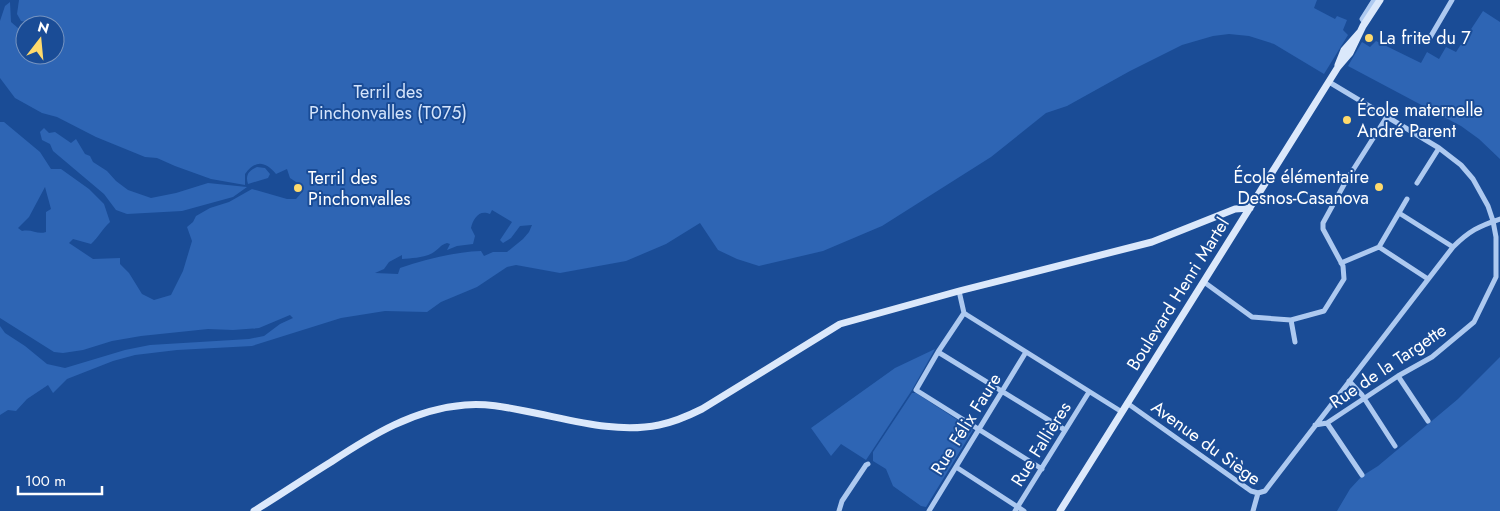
<svg xmlns="http://www.w3.org/2000/svg" width="1500" height="511" font-family="Jost,sans-serif">
<style>
.green{fill:#2e65b4;fill-rule:evenodd}
.lines{fill:none;stroke-linecap:round;stroke-linejoin:round}
.street{stroke:#adc9f0;stroke-width:5}
.secondary{stroke:#dbe8fb;stroke-width:7}
.poi-dot{fill:#ffda6c;stroke:#1a4c96;stroke-width:2}
.labels{text-anchor:middle;stroke-width:4;stroke-linejoin:round;paint-order:stroke}
.poi-label{font-size:18px;fill:#fff;stroke:#1a4c96;text-anchor:start}
.park-label{font-size:18px;fill:#d4e4fb;stroke:#1a4c96}
.street-label{font-size:18px;fill:#fff;stroke:#1a4c96}
</style>
<rect width="100%" height="100%" fill="#1a4c96"/>
<!-- green -->
<path class="green" d="M 19,0 L 1317,0 L 1314,8 L 1335,19 L 1337,16 L 1347,20 L 1343,30 L 1348,35 L 1324,74 L 1274,44 L 1249,36 L 1229,34 L 1213,36 L 1182,45 L 1130,71 L 1067,106 L 1046,113 L 991,157 L 882,226 L 823,251 L 759,266 L 737,259 L 718,250 L 700,223 L 666,244 L 626,261 L 560,273 L 516,265 L 507,267 L 477,287 L 441,302 L 427,312 L 385,311 L 341,318 L 252,346 L 177,350 L 135,355 L 113,361 L 67,379 L 53,393 L 48,385 L 27,399 L 16,411 L 8,410 L 0,415 L 0,326 L 5,333 L 25,346 L 47,364 L 65,368 L 125,350 L 150,345 L 249,339 L 264,336 L 280,324 L 293,318 L 290,315 L 259,328 L 233,330 L 208,329 L 141,336 L 112,341 L 83,350 L 63,353 L 54,352 L 0,318 L 0,122 L 4,122 L 40,152 L 51,169 L 61,169 L 89,189 L 104,204 L 110,222 C 102,229 99,237 91,244 L 73,239 L 69,243 L 93,259 L 120,258 L 120,264 L 129,273 L 142,294 L 154,300 L 171,295 L 183,271 L 192,241 L 187,227 L 193,222 L 196,216 L 210,208 L 229,202 L 252,189 L 287,199 L 296,199 L 303,191 L 302,186 L 290,178 L 287,169 L 276,174 C 265,161 255,160 245,174 L 245,185 L 211,179 L 175,166 L 157,158 L 145,157 L 96,137 L 57,117 L 42,113 L 15,98 L 0,78 L 0,21 L 5,6 L 10,2 L 11,22 L 25,34 L 25,55 L 55,55 L 55,25 L 33,25 L 33,23 L 21,21 L 17,14 ZM 45,187 L 51,209 L 46,212 L 46,232 C 37,235 33,229 22,231 L 18,228 L 29,217 ZM 492,210 L 512,222 L 500,240 L 503,243 L 511,238 L 520,226 L 532,225 L 529,232 L 523,239 L 507,252 L 493,252 L 484,256 L 481,251 C 454,252 426,259 400,268 L 398,274 L 375,273 L 384,269 L 389,262 L 402,255 L 402,259 C 412,258 426,258 434,252 C 440,248 439,246 447,243 L 450,244 L 447,250 L 457,246 L 473,244 L 475,236 L 471,228 C 473,219 479,209 490,214 Z
M 1483,11 L 1500,22 L 1500,159 L 1479,139 L 1461,126 L 1348,66 L 1362,42 L 1370,47 L 1376,41 L 1421,63 L 1427,52 L 1439,59 L 1446,47 L 1456,52 Z
M 44,128 L 49,133 L 55,132 L 71,143 L 76,139 L 85,154 L 90,156 L 93,162 L 107,171 L 116,181 L 128,190 L 151,198 L 176,193 L 208,183 L 247,187 L 233,197 L 182,211 L 127,214 L 116,210 L 104,194 L 53,151 L 50,144 L 42,140 L 40,132 Z
M 257,167 L 265,168 L 270,174 L 268,178 L 248,184 C 245,175 249,170 257,167 Z
M 935,349 L 912,390 L 866,460 L 841,444 L 831,456 L 811,428 L 895,368 Z
M 1500,357 L 1500,511 L 1337,511 L 1350,489 L 1362,476 L 1378,466 L 1458,399 Z
M 912,393 L 916,393 L 973,430 L 926,507 L 921,506 L 893,486 L 886,469 L 873,461 L 873,452 Z"/>
<g class="lines">
<!-- street -->
<path class="street" d="M 1365,23 L 1362,19 L 1374,0
M 1428,41 L 1452,0
M 1417,183 L 1439,148
M 1407,199 L 1379,247 L 1428,279
M 1399,213 L 1453,247
M 1341,263 L 1379,247
M 1204,282 L 1252,317 L 1291,320 L 1324,311 L 1344,279 L 1343,266 L 1323,229 L 1323,223 L 1346,181 L 1386,118
M 959,291 L 964,313 L 967,315 L 1122,412
M 964,313 L 938,352 L 916,390 L 1042,469
M 1291,320 L 1295,342
M 938,352 L 1065,430
M 1398,376 L 1428,421
M 1349,381 L 1362,395 L 1395,446
M 1127,403 L 1251,491 L 1258,493
M 1327,423 L 1362,475
M 1315,425 L 1327,423 L 1398,376 L 1432,357 L 1474,322 L 1496,277 L 1496,237 L 1493,221 L 1488,206 L 1473,179 L 1461,165 L 1439,148 L 1329,82
M 956,467 L 1024,511
M 1258,493 L 1265,491 L 1268,487 L 1453,247 C 1469,231 1479,226 1500,219
M 839,511 L 842,501 L 866,465 L 868,464
M 929,511 L 1026,352
M 1015,511 L 1089,392
M 1253,511 L 1258,493"/>
<!-- secondary -->
<path class="secondary" d="M 1338,65 L 1344,50 L 1359,33
M 254,511 C 280,495 305,478 331,462 C 372,435 414,409 465,405 C 485,403 505,407 525,411 C 568,419 615,434 659,425 C 674,422 688,416 702,409 L 840,324 L 959,291 L 1152,242 L 1235,209 L 1250,208
M 1060,511 L 1338,67 L 1350,53 L 1363,26 L 1380,0"/>
</g>
<!-- markers -->
<g class="poi-dot">
<circle cx="1369" cy="38" r="5"/>
<circle cx="1347" cy="120" r="5"/>
<circle cx="1379" cy="187" r="5"/>
<circle cx="298" cy="188" r="5"/>
</g>
<g class="labels">
<!-- poi labels -->
<g class="poi-label">
<text x="1379" y="44">La frite du 7</text>
<text x="1357" y="116">École maternelle<tspan x="1357" dy="21">André Parent</tspan></text>
<text x="1369" y="183" text-anchor="end">École élémentaire<tspan x="1369" dy="21">Desnos-Casanova</tspan></text>
<text x="308" y="184">Terril des<tspan x="308" dy="21">Pinchonvalles</tspan></text>
</g>
<!-- park labels -->
<g class="park-label">
<text x="388" y="98">Terril des<tspan x="388" dy="21">Pinchonvalles (T075)</tspan></text>
</g>
<!-- street labels -->
<g class="street-label">
<text transform="translate(1178 294) rotate(-58)" y="6">Boulevard Henri Martel</text>
<text transform="translate(1388 366) rotate(-34)" y="6">Rue de la Targette</text>
<text transform="translate(966 424) rotate(-58)" y="6">Rue Félix Faure</text>
<text transform="translate(1206 443) rotate(36)" y="6">Avenue du Siège</text>
<text transform="translate(1041 444) rotate(-58)" y="6">Rue Fallières</text>
</g>
</g>
<!-- north arrow -->
<g transform="translate(40 40) rotate(16)"><circle r="24" fill="#1a4c96" stroke="#7694c0"/>
<path d="M0-4L9 19L0 12L-9 19Z" fill="#ffda6c"/>
<text y="-8" font-size="14" font-weight="bold" text-anchor="middle" fill="#ffffff">N</text>
</g>
<!-- scale -->
<path d="M18 486v8h84v-8" fill="none" stroke="#ffffff" stroke-width="2.5"/>
<text x="25" y="486" font-size="15" fill="#ffffff" stroke="#1a4c96" stroke-width="4" paint-order="stroke">100 m</text>
</svg>
